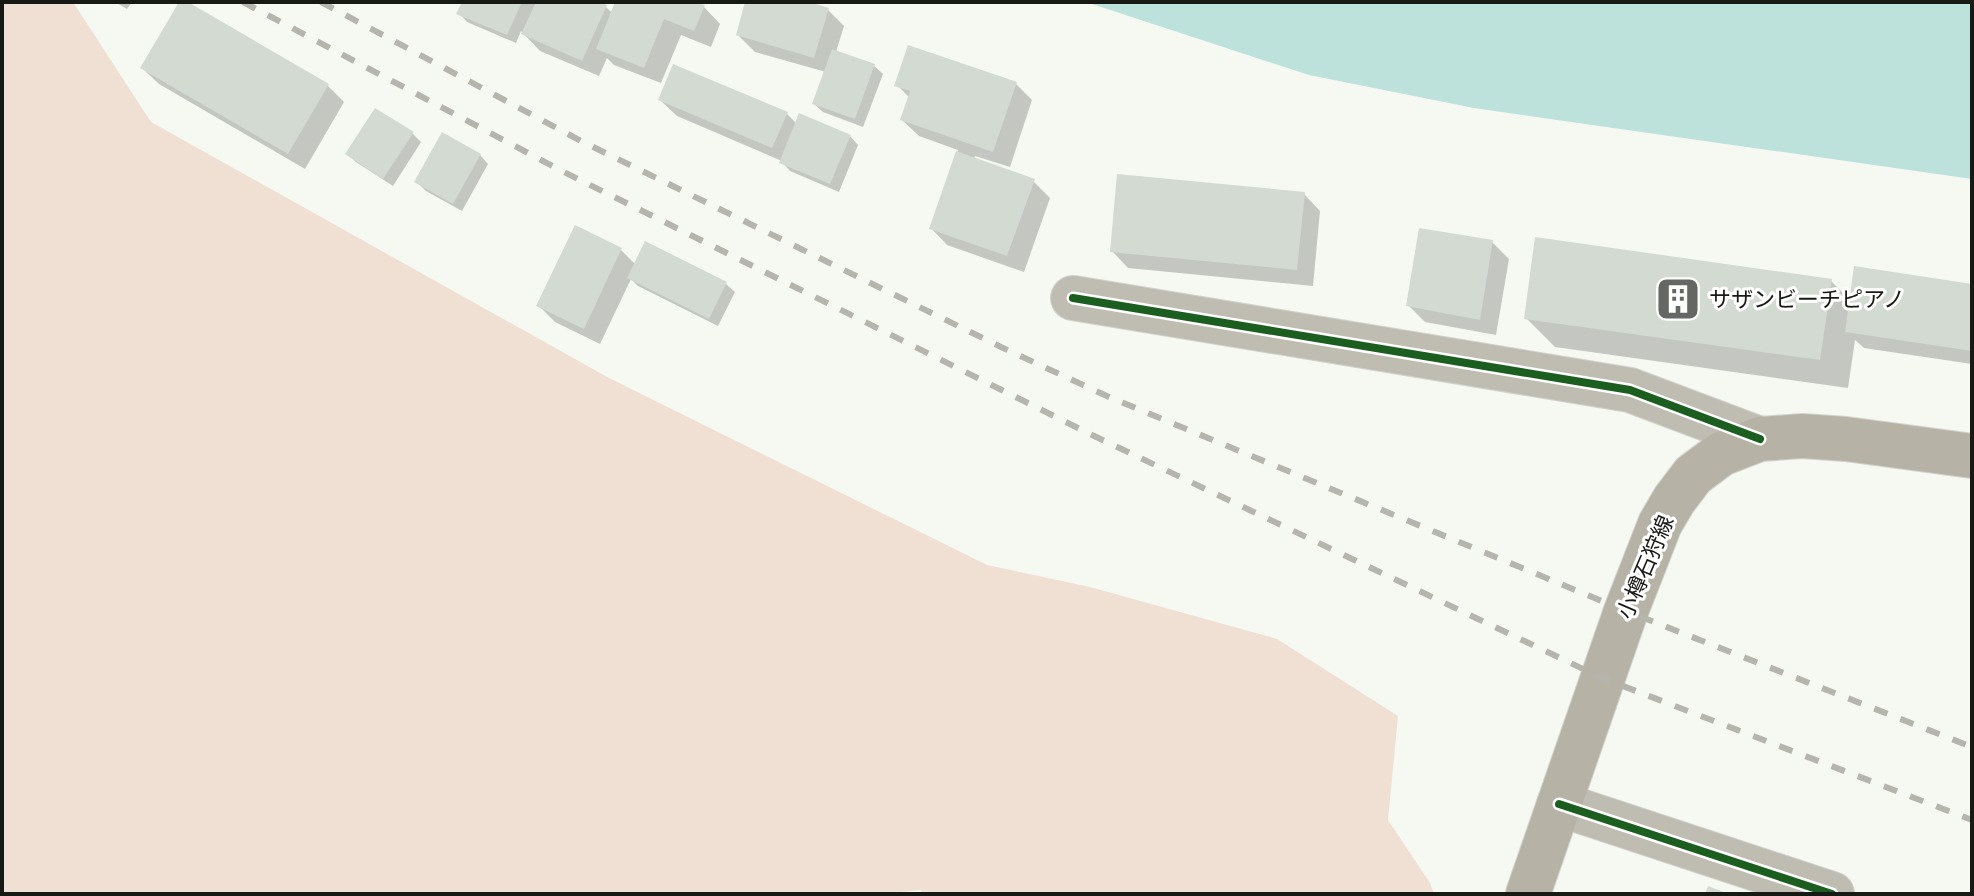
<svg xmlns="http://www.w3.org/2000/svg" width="1974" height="896" font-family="'Noto Serif','Noto Sans JP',serif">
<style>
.green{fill:#f0e0d3}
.water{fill:#bde2dc}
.shadow{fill:#0003}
.building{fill:#d2dad2}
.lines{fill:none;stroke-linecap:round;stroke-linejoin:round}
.minor-casing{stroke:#d2d3cf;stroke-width:46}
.major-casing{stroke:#d2d3cf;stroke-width:46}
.minor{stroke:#bfbcb1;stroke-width:44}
.major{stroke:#b6b3a6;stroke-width:44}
.rail{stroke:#b5b4ad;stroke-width:6;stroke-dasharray:14 14;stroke-linecap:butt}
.cycleway-casing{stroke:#fff;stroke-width:13}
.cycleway{stroke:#1b5e20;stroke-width:8}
.labels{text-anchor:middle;stroke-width:6;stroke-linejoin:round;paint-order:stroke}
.poi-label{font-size:22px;fill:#171915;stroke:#fff;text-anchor:start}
.street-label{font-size:22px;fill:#171915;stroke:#fff}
</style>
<rect width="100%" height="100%" fill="#f6f8f2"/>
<!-- green -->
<path class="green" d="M 2,2 L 73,2 L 151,122 L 609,378 L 987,565 L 1090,587 L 1277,639 L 1398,716 L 1388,820 L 1430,883 L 1434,894 L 923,894 L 921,890 L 880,894 L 2,894 Z"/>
<!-- water -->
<path class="water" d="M 1086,2 L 1972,2 L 1972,179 L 1474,108 L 1309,75 Z"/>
<!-- shadow -->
<path class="shadow" d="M 115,2 L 132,2 L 127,9 Z
M 181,2 L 184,2 L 328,86 L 344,102 L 305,169 L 159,84 L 142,68 Z
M 464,2 L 595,2 L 606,7 L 612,13 L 617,2 L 691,2 L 704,7 L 720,24 L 711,47 L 681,35 L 661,83 L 614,65 L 607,58 L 599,76 L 540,51 L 521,31 L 516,43 L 467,22 L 459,13 Z
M 747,2 L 802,2 L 828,10 L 844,26 L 836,52 L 874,66 L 883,74 L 863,127 L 823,112 L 814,104 L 826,72 L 755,52 L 738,35 Z
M 1016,84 L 1032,100 L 1010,167 L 975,156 L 974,159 L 1033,181 L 1050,198 L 1024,272 L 947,245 L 931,228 L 958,150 L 919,136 L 902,120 L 910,98 L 897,85 Z
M 660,100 L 787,114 L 797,124 L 850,136 L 858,145 L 839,192 L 790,171 L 782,162 L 782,161 L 677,116 Z
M 413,134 L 421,142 L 393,186 L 356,162 L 347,154 Z
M 480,155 L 488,164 L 462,211 L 426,191 L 417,182 Z
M 1304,194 L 1320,211 L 1313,286 L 1128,268 L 1112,251 Z
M 1492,242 L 1509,259 L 1496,335 L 1425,322 L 1408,305 Z
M 621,250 L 636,265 L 726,284 L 735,292 L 718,326 L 638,286 L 631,279 L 600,344 L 555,322 L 539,306 Z
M 1831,281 L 1851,301 L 1972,286 L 1972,364 L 1864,348 L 1855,340 L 1848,388 L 1555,347 L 1526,318 Z"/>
<!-- building -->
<path class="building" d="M 179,2 L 188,2 L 329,84 L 288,154 L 140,68 Z
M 462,2 L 522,2 L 507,35 L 456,14 Z
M 536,2 L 600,2 L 607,5 L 582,61 L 521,34 Z
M 615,2 L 696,2 L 705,5 L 694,31 L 664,19 L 644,68 L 596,49 Z
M 745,2 L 809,2 L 829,8 L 814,58 L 736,35 Z
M 908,45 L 1017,82 L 993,152 L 900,120 L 910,91 L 894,86 Z
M 832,49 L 875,64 L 855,119 L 812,104 Z
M 673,64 L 788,112 L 772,148 L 658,100 Z
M 375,108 L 414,132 L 383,179 L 345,154 Z
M 799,113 L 851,135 L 830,184 L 779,163 Z
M 442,132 L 481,154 L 453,204 L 414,182 Z
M 956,151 L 1035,179 L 1007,256 L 929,229 Z
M 1117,174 L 1305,192 L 1297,270 L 1110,252 Z
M 575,225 L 622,248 L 584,329 L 536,306 Z
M 1419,228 L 1493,240 L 1480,320 L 1406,306 Z
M 1535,237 L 1832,279 L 1820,360 L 1524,319 Z
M 645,241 L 727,282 L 709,319 L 627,278 Z
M 1854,266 L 1972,284 L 1972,351 L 1845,332 Z
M 1708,886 L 1729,894 L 1705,894 Z"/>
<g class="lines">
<!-- minor casing -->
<g class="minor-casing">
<path id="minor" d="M 1073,298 L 1630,390 L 1760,439
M 1559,804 L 1832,894"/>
</g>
<!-- major casing -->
<g class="major-casing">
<path id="major" d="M 1528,894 L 1626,611 L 1660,524 L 1674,500 L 1693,475 L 1721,454 L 1760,439 L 1802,436 L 1846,439 L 1972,456"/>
</g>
<!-- minor -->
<use href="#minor" class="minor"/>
<!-- major -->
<use href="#major" class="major"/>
<!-- rail -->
<path class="rail" d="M 243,2 L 562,171 L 1090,434 L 1602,678 L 1972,820
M 321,2 L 581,141 L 1001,347 L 1109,397 L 1626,611 L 1972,747"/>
<!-- cycleway casing -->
<g class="cycleway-casing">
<path id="cycleway" d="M 1073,298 L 1630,390 L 1760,439
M 1559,804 L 1832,894"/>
</g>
<!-- cycleway -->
<use href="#cycleway" class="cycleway"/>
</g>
<!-- icons -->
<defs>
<g id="building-square" transform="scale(2.3)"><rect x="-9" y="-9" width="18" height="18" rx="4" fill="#656762" stroke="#fff"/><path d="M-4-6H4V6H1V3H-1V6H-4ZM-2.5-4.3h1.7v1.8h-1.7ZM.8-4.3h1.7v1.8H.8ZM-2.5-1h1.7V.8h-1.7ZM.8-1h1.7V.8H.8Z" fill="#fff"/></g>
</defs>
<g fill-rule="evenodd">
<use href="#building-square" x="1678" y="299"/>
</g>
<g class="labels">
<!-- poi labels -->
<g class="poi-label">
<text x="1709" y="307">サザンビーチピアノ</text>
</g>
<!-- street labels -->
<g class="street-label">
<text transform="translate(1645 567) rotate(-67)" y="8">小樽石狩線</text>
</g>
</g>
<!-- border -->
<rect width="1974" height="896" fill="none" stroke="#171915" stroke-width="8"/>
</svg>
